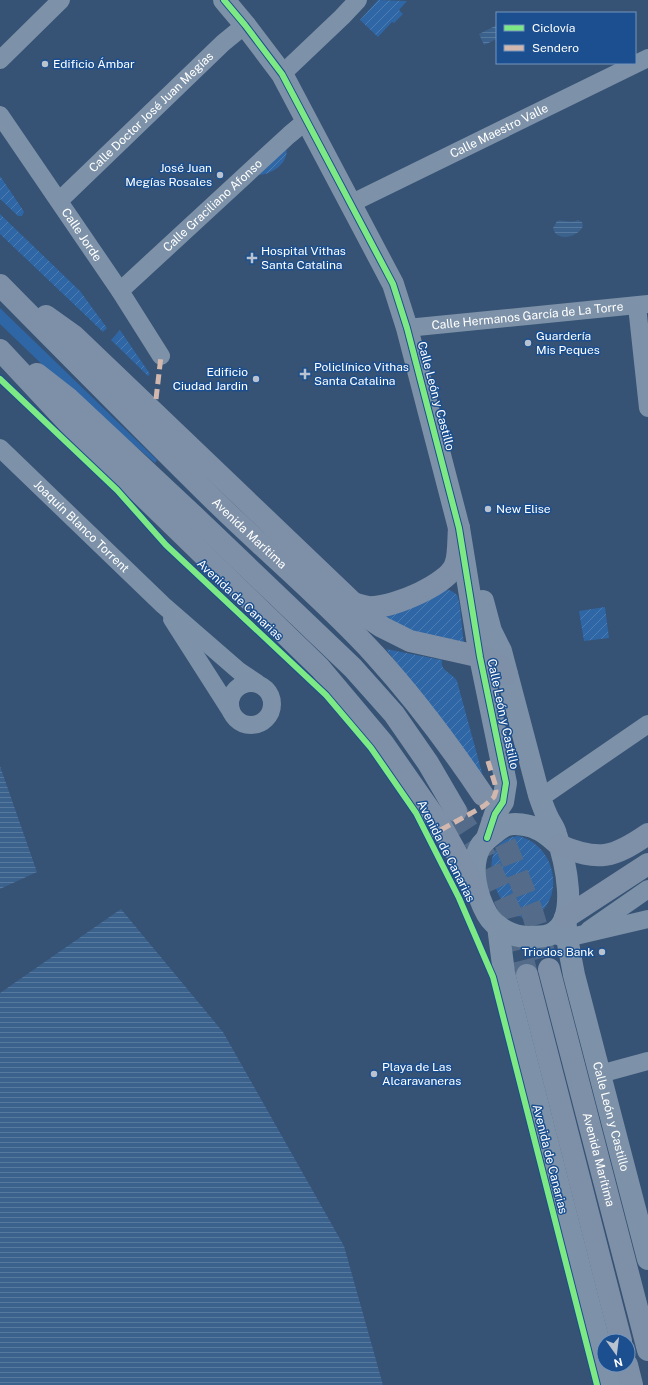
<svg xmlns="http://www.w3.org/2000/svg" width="648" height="1385" font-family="'Public Sans',sans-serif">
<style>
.grass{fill:#2f66a5}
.garden{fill:url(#garden-furrows)}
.water{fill:url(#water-rules)}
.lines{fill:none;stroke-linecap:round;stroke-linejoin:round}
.trunk-tunnel{stroke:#546c89;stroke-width:22;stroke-dasharray:22 11;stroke-linecap:butt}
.minor{stroke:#7d92a8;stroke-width:18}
.tertiary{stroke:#7d92a8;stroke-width:22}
.trunk{stroke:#7e90a7;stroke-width:22}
.quiet{stroke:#d1b7ad;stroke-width:5;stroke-dasharray:10 5;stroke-linecap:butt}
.cycleway-casing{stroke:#1b4f8f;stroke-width:8}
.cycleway{stroke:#7ce984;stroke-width:6}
.poi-dot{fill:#b9c2ce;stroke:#1b4f8f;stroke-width:1.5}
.labels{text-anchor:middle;stroke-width:3;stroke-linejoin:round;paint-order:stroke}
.poi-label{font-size:12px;fill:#fff;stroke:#1b4f8f;text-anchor:start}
.street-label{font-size:12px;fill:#fff;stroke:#1b4f8f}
</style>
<defs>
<pattern id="garden-furrows" width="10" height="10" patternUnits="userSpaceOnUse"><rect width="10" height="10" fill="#2f66a5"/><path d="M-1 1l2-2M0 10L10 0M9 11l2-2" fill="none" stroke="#4e7db2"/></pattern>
<pattern id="water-rules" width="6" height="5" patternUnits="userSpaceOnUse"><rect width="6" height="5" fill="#3b618d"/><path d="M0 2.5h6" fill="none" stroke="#58799e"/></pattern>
</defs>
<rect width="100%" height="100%" fill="#365274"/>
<!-- grass -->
<path class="grass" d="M 0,308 L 157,460 L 155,463 L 52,374 L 0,324 Z"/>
<!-- garden -->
<path class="garden" d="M 378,0 L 407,1 L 399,10 L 403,14 L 394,23 L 392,22 L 378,37 L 360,20 Z
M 286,147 C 290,162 273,174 259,175 L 258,174 Z
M 0,176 L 23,210 L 24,212 L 22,216 L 18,216 L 0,199 Z
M 0,214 L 80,291 L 107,328 L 103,332 L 0,234 Z
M 120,330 L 150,374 L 148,376 L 111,340 Z
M 443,589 C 448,589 453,591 457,595 C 461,602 462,633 464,642 L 413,632 L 387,619 L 385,615 Z
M 605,607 L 609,638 L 584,641 L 579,611 Z
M 386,649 L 442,660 C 440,672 452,672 457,681 L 484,780 Z
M 518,836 C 550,843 564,884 544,909 C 510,949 460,843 518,836 Z"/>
<!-- water -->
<path class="water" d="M 497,25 L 497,39 L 484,45 L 479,34 Z
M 578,220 L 582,222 L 583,226 C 579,237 556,243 553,228 L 557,221 C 565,219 569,224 578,220 Z
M 0,766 L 37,872 L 0,889 Z
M 121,909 L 223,1032 L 344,1246 L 383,1385 L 0,1385 L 0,993 Z"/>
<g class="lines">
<!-- trunk-tunnel -->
<path class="trunk-tunnel" d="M 456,811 L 485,856 L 512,915 L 527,975
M 491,813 L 506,845 L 532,911 L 549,969"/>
<!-- minor -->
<g class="minor">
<path d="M 0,60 L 61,0"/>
<path d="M 282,74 L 342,17 L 358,0"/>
<path id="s1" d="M 0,115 L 120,291 L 161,356"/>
<path id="s2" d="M 59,201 L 223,43 L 245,25"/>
<path id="s3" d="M 350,204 L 648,58"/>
<path id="s4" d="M 120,291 L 289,135 L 307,120"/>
<path d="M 637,306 L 648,408"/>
<path id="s5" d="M 407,328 L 648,304"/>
<path id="s6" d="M 0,448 L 163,605 L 239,671 L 257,683"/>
<path d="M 172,619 L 232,713"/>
<circle cx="251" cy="704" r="21"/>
<path d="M 539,795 L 549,792 L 648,724"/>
<path d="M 589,930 L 648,889"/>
<path d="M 553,935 L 567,938 L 648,919"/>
<path d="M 600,1074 L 648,1061"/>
</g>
<!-- tertiary -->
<g class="tertiary">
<path d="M 224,0 L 245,25 L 282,74 L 393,284 L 407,328 L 459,528 L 480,657 L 506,783 L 503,802 L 495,814 L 487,838"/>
<path d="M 483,601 L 491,631 L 501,651 L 539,795 C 542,804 545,812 549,820 C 552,825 555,829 556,834 C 564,857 582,923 549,935 C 543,937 535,937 528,937 C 513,937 495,928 487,914 C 477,896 469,868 480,847 C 484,840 491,836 497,831 C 500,829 502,827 505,826 C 513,822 530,825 537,829 C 545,832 553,840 559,845"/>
<path id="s7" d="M 565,918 L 567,938 L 574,975 L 648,1259"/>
<path d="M 498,926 L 504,973 L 604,1362"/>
<path d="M 605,1365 L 610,1385"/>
</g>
<!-- trunk -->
<g class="trunk">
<path id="s8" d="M 0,285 C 72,358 144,431 217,503 C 269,554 326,601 375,655 C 415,699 450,746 483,795"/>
<path d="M 46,316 L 74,336 L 370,619 L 382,627 L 410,641 L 486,658 L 500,665 L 507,674"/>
<path d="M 0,350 L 72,427 L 320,668 L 383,743 L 443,829 L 477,890"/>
<path d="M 37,374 L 69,399 L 194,516 L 353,668 L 394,714 L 428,763 L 456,811"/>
<path d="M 353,603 C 360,605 367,608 374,607 C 395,606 447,585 455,565 C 459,556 458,538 459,528"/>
<path d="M 559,845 C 599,862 613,858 648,834"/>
<path d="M 565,918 L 648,864"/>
<path id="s9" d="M 549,969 L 648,1350"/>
<path d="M 527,975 L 621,1341"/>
<path d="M 627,1365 L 632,1385"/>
</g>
<!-- quiet -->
<path class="quiet" d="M 156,399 L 161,356
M 428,837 L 484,806 L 494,797 L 496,791 L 495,784 L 487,758"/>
<!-- cycleway casing -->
<g class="cycleway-casing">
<path id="cycleway" d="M 224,0 L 245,25 L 282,74 L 393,284 L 407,328 L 459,528 L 480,657 L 506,783 L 503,802 L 495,814 L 487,838
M 0,379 L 117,490 L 166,545 L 326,695 L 371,748 L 416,813 L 459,898 L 493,977 L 597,1385"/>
</g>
<!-- cycleway -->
<use href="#cycleway" class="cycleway"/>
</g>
<!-- markers -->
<g class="poi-dot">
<circle cx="45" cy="64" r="4"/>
<circle cx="220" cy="175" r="4"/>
<path d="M250 252h4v4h4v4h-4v4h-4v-4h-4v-4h4z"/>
<circle cx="528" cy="343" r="4"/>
<path d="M303 368h4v4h4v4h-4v4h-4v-4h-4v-4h4z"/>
<circle cx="256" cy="379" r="4"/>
<circle cx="488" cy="509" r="4"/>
<circle cx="602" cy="952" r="4"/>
<circle cx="374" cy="1074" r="4"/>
</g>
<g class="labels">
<!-- poi labels -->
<g class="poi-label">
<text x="53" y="68">Edificio Ámbar</text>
<text x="212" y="172" text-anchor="end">José Juan<tspan x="212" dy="14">Megías Rosales</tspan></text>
<text x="261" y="255">Hospital Vithas<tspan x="261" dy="14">Santa Catalina</tspan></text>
<text x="536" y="340">Guardería<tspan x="536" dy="14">Mis Peques</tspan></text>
<text x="314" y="371">Policlínico Vithas<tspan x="314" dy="14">Santa Catalina</tspan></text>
<text x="248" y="376" text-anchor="end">Edificio<tspan x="248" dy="14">Ciudad Jardin</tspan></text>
<text x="496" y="513">New Elise</text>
<text x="594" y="956" text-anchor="end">Triodos Bank</text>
<text x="382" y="1071">Playa de Las<tspan x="382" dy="14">Alcaravaneras</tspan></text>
</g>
<!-- street labels -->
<g class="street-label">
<text dy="4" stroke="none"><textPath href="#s2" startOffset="128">Calle Doctor José Juan Megías</textPath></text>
<text dy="4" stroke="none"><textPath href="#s3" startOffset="166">Calle Maestro Valle</textPath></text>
<text dy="4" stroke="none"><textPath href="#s4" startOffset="126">Calle Graciliano Afonso</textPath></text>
<text dy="4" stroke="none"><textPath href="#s1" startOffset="145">Calle Jorde</textPath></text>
<text dy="4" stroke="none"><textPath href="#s5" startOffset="121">Calle Hermanos García de La Torre</textPath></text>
<text transform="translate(436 396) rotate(75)" y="4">Calle León y Castillo</text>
<text dy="4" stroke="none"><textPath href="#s6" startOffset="113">Joaquín Blanco Torrent</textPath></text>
<text dy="4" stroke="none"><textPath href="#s8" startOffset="352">Avenida Marítima</textPath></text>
<text transform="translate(240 600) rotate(43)" y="4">Avenida de Canarias</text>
<text transform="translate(503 714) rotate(78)" y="4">Calle León y Castillo</text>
<text transform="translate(446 851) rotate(63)" y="4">Avenida de Canarias</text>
<text dy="4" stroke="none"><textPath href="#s7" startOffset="204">Calle León y Castillo</textPath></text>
<text transform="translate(550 1159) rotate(76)" y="4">Avenida de Canarias</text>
<text dy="4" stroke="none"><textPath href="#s9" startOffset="197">Avenida Marítima</textPath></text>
</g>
</g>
<!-- legend -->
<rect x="496" y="12" width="140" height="52" fill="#1b4f8f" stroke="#7695bc"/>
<rect x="504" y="25" width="20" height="6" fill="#7ce984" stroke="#7695bc"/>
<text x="532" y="32" font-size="12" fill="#ffffff">Ciclovía</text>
<rect x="504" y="45" width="20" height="6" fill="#d1b7ad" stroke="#7695bc"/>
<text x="532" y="52" font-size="12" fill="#ffffff">Sendero</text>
<!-- north arrow -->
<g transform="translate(616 1353) rotate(166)"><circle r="19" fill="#1b4f8f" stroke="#7695bc"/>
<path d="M0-3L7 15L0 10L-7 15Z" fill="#b9c2ce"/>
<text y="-6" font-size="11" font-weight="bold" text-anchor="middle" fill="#ffffff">N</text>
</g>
</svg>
